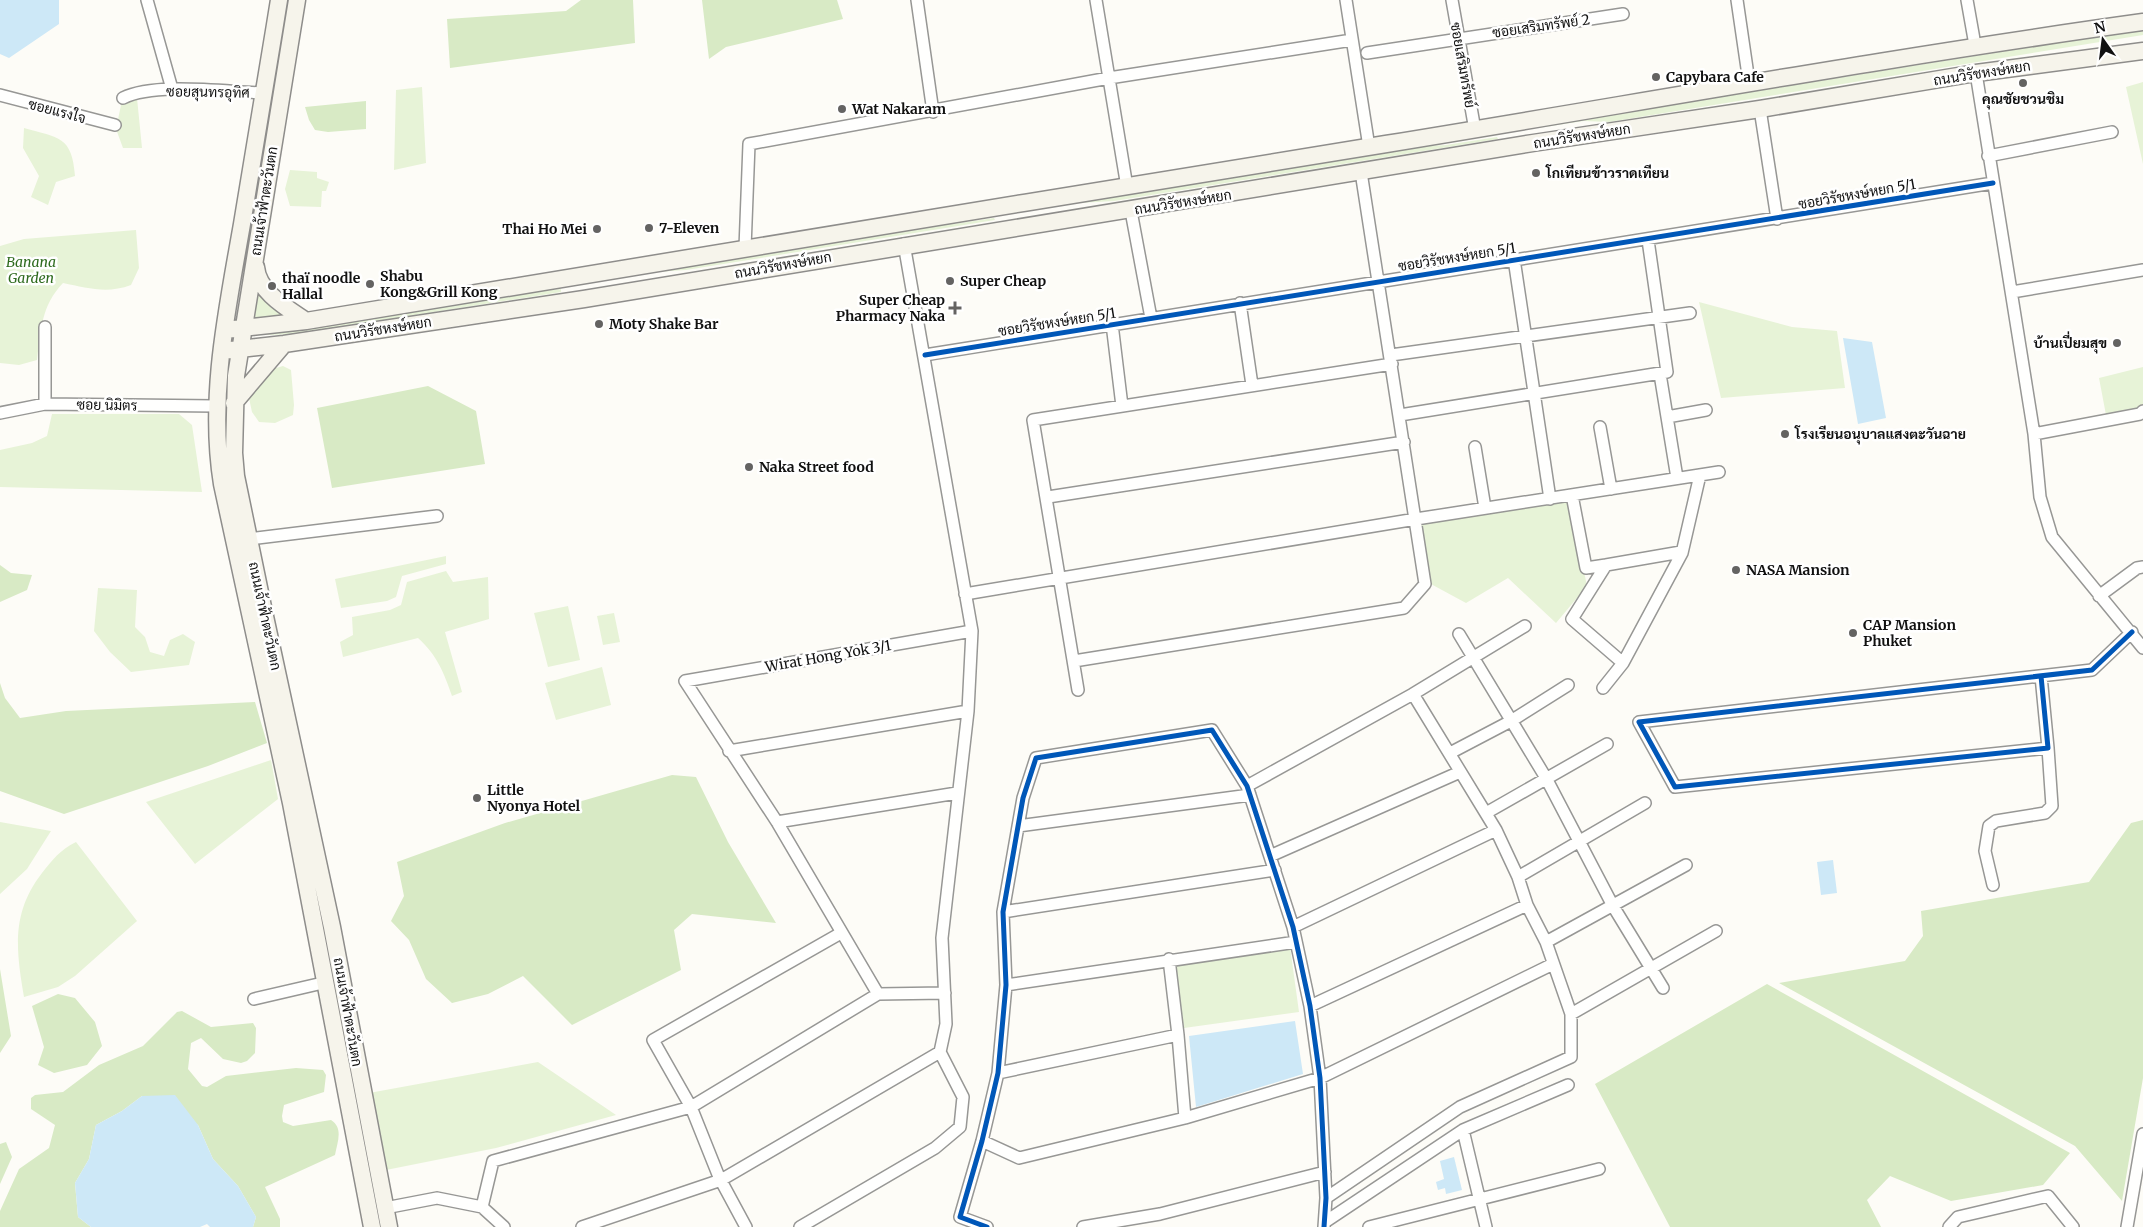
<svg xmlns="http://www.w3.org/2000/svg" width="2143" height="1227" font-family="Merriweather,Sarabun,serif">
<style>
.green{fill:#e7f3d7}
.forest{fill:#d8eac5}
.water{fill:#cde8f7}
.lines{fill:none;stroke-linecap:round;stroke-linejoin:round}
.street-casing{stroke:#979795;stroke-width:14}
.secondary-casing{stroke:#8e8d8b;stroke-width:19}
.street{stroke:#fffffe;stroke-width:11}
.secondary{stroke:#f6f4eb;stroke-width:16}
.cycleway-casing{stroke:#fff;stroke-width:8}
.cycleway{stroke:#0057b8;stroke-width:5}
.poi-dot{fill:#646362;stroke:#fff;stroke-width:2}
.labels{text-anchor:middle;stroke-width:5;stroke-linejoin:round;paint-order:stroke}
.street-label{font-size:14px;fill:#111;stroke:#fff}
.poi-label{font-size:14px;font-weight:bold;fill:#111;stroke:#fff;text-anchor:start}
.park-label{font-size:14px;font-style:italic;fill:#2f6b1f;stroke:#fff}
</style>
<rect width="100%" height="100%" fill="#fdfcf7"/>
<!-- green -->
<path class="green" d="M 2143,29 L 2143,35 L 1609,122 L 1584,121 L 1538,128 L 1538,126 Z
M 2143,82 L 2143,164 L 2126,87 Z
M 422,87 L 426,163 L 394,170 L 396,90 Z
M 137,98 L 142,148 L 123,148 L 116,129 L 121,105 Z
M 24,128 C 59,138 72,136 75,176 L 56,182 L 48,205 L 31,197 L 39,176 L 23,148 Z
M 1497,137 L 1498,139 L 1114,201 L 1079,203 L 1042,208 L 1410,147 L 1446,145 Z
M 290,170 L 317,172 L 317,178 L 329,182 L 326,191 L 322,191 L 321,207 L 290,206 L 285,189 Z
M 994,218 L 995,220 L 686,270 L 642,273 L 922,225 L 953,224 Z
M 136,230 L 139,268 L 131,285 C 107,294 87,288 63,283 C 41,306 41,330 37,360 L 19,365 L 0,363 L 0,246 L 24,239 Z
M 561,289 L 561,292 L 296,334 L 267,335 L 267,333 L 481,298 Z
M 258,290 L 289,315 L 254,323 Z
M 1699,302 L 1792,327 L 1837,331 L 1845,388 L 1721,398 Z
M 283,366 L 291,370 L 294,405 L 293,415 L 275,423 L 259,422 L 252,412 L 247,389 L 269,370 Z
M 2143,367 L 2143,404 L 2138,408 L 2106,415 L 2099,378 Z
M 52,414 L 179,414 L 192,425 L 202,492 L 0,487 L 0,450 L 32,443 L 47,436 Z
M 1569,499 L 1587,586 L 1556,623 L 1508,578 L 1466,603 L 1429,583 L 1420,521 Z
M 446,556 L 446,564 L 402,576 L 396,597 L 387,601 L 341,608 L 335,579 Z
M 446,571 L 453,582 L 488,577 L 489,619 L 445,632 L 462,692 L 452,696 C 444,673 437,655 418,638 L 343,657 L 340,642 L 353,635 L 352,617 L 390,610 L 401,605 L 407,582 Z
M 98,588 L 137,590 L 135,627 L 145,637 L 150,652 L 164,656 L 170,640 L 183,634 L 195,642 L 189,665 L 131,672 L 110,652 L 94,631 Z
M 568,606 L 580,660 L 548,667 L 534,613 Z
M 614,613 L 620,642 L 603,645 L 597,616 Z
M 602,667 L 611,705 L 556,720 L 545,683 Z
M 271,760 L 278,799 L 195,864 L 146,802 Z
M 0,822 L 51,831 L 27,869 L 0,894 Z
M 76,842 L 137,921 L 75,976 L 58,987 L 24,997 C 16,950 11,913 42,873 C 53,859 60,850 76,842 Z
M 1290,947 L 1299,1012 L 1184,1028 L 1175,963 Z
M 538,1062 L 616,1115 L 496,1148 L 386,1170 L 369,1093 Z"/>
<!-- forest -->
<path class="forest" d="M 581,0 L 633,0 L 635,43 L 450,68 L 447,19 L 566,11 Z
M 702,0 L 837,0 L 843,19 L 726,47 L 709,59 Z
M 366,101 L 366,129 L 328,132 L 315,130 L 309,120 L 305,107 Z
M 428,386 L 476,411 L 485,464 L 332,488 L 317,408 Z
M 0,565 L 11,573 L 32,575 L 27,590 L 0,602 Z
M 0,683 L 5,698 L 20,718 L 66,711 L 255,702 L 267,743 L 208,766 L 64,814 L 0,791 Z
M 672,775 L 696,777 L 728,842 L 776,923 L 692,914 L 674,930 L 681,970 L 572,1025 L 523,976 L 488,994 L 452,1003 L 426,979 L 409,940 L 391,921 L 404,896 L 397,862 L 505,823 Z
M 2143,820 L 2143,1078 L 2122,1201 L 2075,1146 L 1779,983 L 1905,961 L 1923,936 L 1921,911 L 2089,882 L 2131,823 Z
M 0,969 L 11,1036 L 0,1053 Z
M 1767,984 L 2070,1153 L 2043,1185 L 1951,1201 L 1890,1176 L 1867,1200 L 1881,1227 L 1670,1227 L 1595,1084 Z
M 58,994 L 75,998 L 95,1022 L 102,1046 L 87,1065 L 54,1073 L 38,1065 L 44,1047 L 32,1006 Z
M 182,1011 L 211,1027 L 253,1023 L 256,1028 L 255,1053 L 247,1061 L 241,1063 L 223,1059 L 201,1038 L 191,1043 L 188,1069 L 202,1086 L 207,1087 L 226,1076 L 296,1068 L 323,1070 L 326,1075 L 324,1092 L 284,1105 L 282,1116 L 283,1122 L 293,1126 L 331,1120 C 344,1128 337,1143 335,1155 L 265,1187 L 280,1219 L 280,1227 L 253,1227 L 256,1217 L 238,1186 L 213,1159 L 198,1125 L 142,1096 L 122,1111 L 96,1125 L 89,1159 L 75,1183 L 78,1217 L 91,1227 L 0,1227 L 0,1211 L 19,1169 L 49,1148 L 55,1125 L 31,1109 L 31,1098 L 35,1095 L 63,1092 L 99,1065 L 143,1046 L 177,1012 Z
M 6,1142 L 12,1157 L 0,1184 L 0,1144 Z"/>
<!-- water -->
<path class="water" d="M 0,0 L 59,0 L 59,24 L 9,58 L 0,54 Z
M 1843,338 L 1872,342 L 1886,418 L 1858,424 Z
M 1833,860 L 1837,893 L 1821,895 L 1817,862 Z
M 1295,1021 L 1303,1074 L 1196,1107 L 1189,1036 Z
M 175,1095 L 198,1125 L 213,1159 L 238,1186 L 256,1217 L 253,1227 L 210,1227 L 207,1224 L 200,1227 L 91,1227 L 78,1217 L 75,1183 L 89,1159 L 96,1125 L 122,1111 L 142,1096 Z
M 1454,1157 L 1462,1190 L 1446,1194 L 1445,1188 L 1438,1190 L 1436,1182 L 1444,1179 L 1440,1161 Z"/>
<g class="lines">
<!-- street casing -->
<g class="street-casing">
<path id="street" d="M 147,0 L 172,89
M 917,0 L 933,112
M 1096,0 L 1127,187
M 1346,0 L 1369,147
M 1452,0 L 1475,130
M 1737,0 L 1749,82
M 1967,0 L 1975,45
M 1367,53 L 1623,14
M 1976,73 L 2034,434 L 2040,497 L 2052,537 L 2143,648
M 0,95 L 115,125
M 123,98 C 155,82 227,92 264,93
M 1760,109 L 1777,219
M 1988,156 L 2112,132
M 1131,211 L 1151,318
M 745,248 L 749,144 L 1109,78 L 1352,40
M 1514,259 L 1550,499
M 2012,292 L 2143,270
M 1240,303 L 1252,385
M 1112,324 L 1122,406
M 45,327 L 45,404
M 925,355 C 1281,296 1638,243 1993,183
M 1391,355 L 1690,313
M 1660,374 L 1677,478
M 0,413 L 45,404 L 215,406
M 1400,415 L 1667,372 L 1648,240
M 1667,417 L 1706,410
M 1600,427 L 1611,489
M 2034,434 L 2140,414 L 2143,411
M 1475,447 L 1485,508
M 1572,495 L 1586,568 L 1606,565 L 1572,619 L 1623,663
M 1048,497 L 1404,442
M 249,539 L 437,516
M 1606,565 L 1681,552
M 965,594 L 1416,519 L 1719,472
M 2099,596 L 2137,568 L 2143,567
M 1459,634 L 1546,778 L 1613,906 L 1663,988
M 1074,661 L 1404,608 L 1425,584 L 1361,172
M 2041,676 L 2048,748 L 1675,787 L 1639,722 L 2092,670 L 2132,632
M 1603,688 L 1623,663 L 1682,553 L 1700,475
M 1078,690 L 1033,420 L 1392,364
M 729,751 L 968,711
M 1450,753 L 1511,721 L 1568,685
M 1247,786 L 1413,694 L 1525,626
M 1486,813 L 1607,744
M 777,822 L 957,793
M 1018,826 L 1250,795
M 1270,856 L 1460,772
M 1518,877 L 1645,803
M 1993,885 L 1985,851 L 1989,826 L 1996,821 L 2045,813 L 2052,806 L 2048,748
M 1003,912 L 1275,870
M 1293,927 L 1496,830
M 1546,942 L 1686,865
M 1169,959 L 1178,1035 L 1185,1118
M 1006,985 L 1296,942
M 878,994 L 777,822 L 685,681 L 972,631
M 254,999 L 327,982
M 1310,1006 L 1527,905
M 1571,1014 L 1716,931
M 998,1073 L 1178,1035
M 1463,1130 L 1486,1227
M 982,1141 L 1019,1158 L 1185,1118 L 1320,1078 L 1553,964
M 1326,1198 L 1460,1107 L 1571,1057 L 1571,1014 L 1546,942 L 1527,905 L 1518,877 L 1496,830 L 1413,694
M 482,1207 L 493,1161 L 691,1107 L 878,994 L 945,993
M 385,1208 L 437,1198 L 482,1207 L 504,1227
M 1325,1222 L 1463,1130 L 1568,1085
M 582,1227 L 721,1180 L 940,1052
M 746,1227 L 719,1177 L 691,1107 L 653,1040 L 841,933
M 800,1227 L 935,1148 L 960,1127 L 963,1097 L 940,1052 L 946,1024 L 942,938 L 968,711 L 972,631 L 904,244
M 987,1227 L 960,1217 L 982,1141 L 998,1073 L 1006,985 L 1003,912 L 1023,798 L 1036,758 L 1212,730 L 1247,786 L 1293,927 L 1310,1006 L 1320,1078 L 1326,1198 L 1324,1227
M 1083,1227 L 1160,1214 L 1325,1172
M 1369,1227 L 1599,1169
M 1949,1227 L 1958,1217 L 2048,1196 L 2073,1227
M 2127,1227 L 2143,1134"/>
</g>
<!-- secondary casing -->
<g class="secondary-casing">
<path id="secondary" d="M 279,0 C 267,75 254,150 242,224 C 227,310 208,397 222,484 L 291,803 L 372,1227
M 297,0 L 236,376 L 234,453 L 236,476 L 263,607 L 332,927 L 389,1227
M 256,267 C 258,292 287,308 306,321
M 225,330 L 306,321 C 666,260 1026,203 1386,144 C 1638,103 1890,57 2143,22
M 222,351 L 284,344 L 584,299 L 1533,143 L 1760,109 L 1976,73 L 2143,51
M 234,403 L 284,344"/>
</g>
<!-- street -->
<use href="#street" class="street"/>
<!-- secondary -->
<use href="#secondary" class="secondary"/>
<!-- cycleway casing -->
<g class="cycleway-casing">
<path id="cycleway" d="M 925,355 C 1281,296 1638,243 1993,183
M 2041,676 L 2048,748 L 1675,787 L 1639,722 L 2092,670 L 2132,632
M 987,1227 L 960,1217 L 982,1141 L 998,1073 L 1006,985 L 1003,912 L 1023,798 L 1036,758 L 1212,730 L 1247,786 L 1293,927 L 1310,1006 L 1320,1078 L 1326,1198 L 1324,1227"/>
</g>
<!-- cycleway -->
<use href="#cycleway" class="cycleway"/>
</g>
<!-- markers -->
<g class="poi-dot">
<circle cx="1656" cy="77" r="5"/>
<circle cx="2023" cy="83" r="5"/>
<circle cx="842" cy="109" r="5"/>
<circle cx="1536" cy="173" r="5"/>
<circle cx="649" cy="228" r="5"/>
<circle cx="597" cy="229" r="5"/>
<circle cx="950" cy="281" r="5"/>
<circle cx="370" cy="284" r="5"/>
<circle cx="272" cy="286" r="5"/>
<path d="M952.5 300.5h5v5h5v5h-5v5h-5v-5h-5v-5h5z"/>
<circle cx="599" cy="324" r="5"/>
<circle cx="2117" cy="343" r="5"/>
<circle cx="1785" cy="434" r="5"/>
<circle cx="749" cy="467" r="5"/>
<circle cx="1736" cy="570" r="5"/>
<circle cx="1853" cy="633" r="5"/>
<circle cx="477" cy="798" r="5"/>
</g>
<g class="labels">
<!-- street labels -->
<g class="street-label">
<text transform="translate(1541 26) rotate(-8)" y="5">ซอยเสริมทรัพย์ 2</text>
<text transform="translate(1463 65) rotate(80)" y="5">ซอยเสริมทรัพย์</text>
<text transform="translate(1982 73) rotate(-9)" y="5">ถนนวิรัชหงษ์หยก</text>
<text transform="translate(208 92) rotate(1)" y="5">ซอยสุนทรอุทิศ</text>
<text transform="translate(57 111) rotate(15)" y="5">ซอยแรงใจ</text>
<text transform="translate(1582 136) rotate(-9)" y="5">ถนนวิรัชหงษ์หยก</text>
<text transform="translate(1857 194) rotate(-10)" y="5">ซอยวิรัชหงษ์หยก 5/1</text>
<text transform="translate(264 201) rotate(-81)" y="5">ถนนเจ้าฟ้าตะวันตก</text>
<text transform="translate(1183 202) rotate(-9)" y="5">ถนนวิรัชหงษ์หยก</text>
<text transform="translate(1457 257) rotate(-9)" y="5">ซอยวิรัชหงษ์หยก 5/1</text>
<text transform="translate(783 265) rotate(-10)" y="5">ถนนวิรัชหงษ์หยก</text>
<text transform="translate(1057 322) rotate(-9)" y="5">ซอยวิรัชหงษ์หยก 5/1</text>
<text transform="translate(383 329) rotate(-9)" y="5">ถนนวิรัชหงษ์หยก</text>
<text transform="translate(107 405) rotate(1)" y="5">ซอย นิมิตร</text>
<text transform="translate(265 616) rotate(78)" y="5">ถนนเจ้าฟ้าตะวันตก</text>
<text transform="translate(828 656) rotate(-10)" y="5">Wirat Hong Yok 3/1</text>
<text transform="translate(348 1012) rotate(80)" y="5">ถนนเจ้าฟ้าตะวันตก</text>
</g>
<!-- poi labels -->
<g class="poi-label">
<text x="1666" y="82">Capybara Cafe</text>
<text x="2023" y="104" text-anchor="middle">คุณชัยชวนชิม</text>
<text x="852" y="114">Wat Nakaram</text>
<text x="1546" y="178">โกเทียนข้าวราดเทียน</text>
<text x="659" y="233">7-Eleven</text>
<text x="587" y="234" text-anchor="end">Thai Ho Mei</text>
<text x="380" y="281">Shabu<tspan x="380" dy="16">Kong&amp;Grill Kong</tspan></text>
<text x="282" y="283">thaï noodle<tspan x="282" dy="16">Hallal</tspan></text>
<text x="960" y="286">Super Cheap</text>
<text x="945" y="305" text-anchor="end">Super Cheap<tspan x="945" dy="16">Pharmacy Naka</tspan></text>
<text x="609" y="329">Moty Shake Bar</text>
<text x="2107" y="348" text-anchor="end">บ้านเปี่ยมสุข</text>
<text x="1795" y="439">โรงเรียนอนุบาลแสงตะวันฉาย</text>
<text x="759" y="472">Naka Street food</text>
<text x="1746" y="575">NASA Mansion</text>
<text x="1863" y="630">CAP Mansion<tspan x="1863" dy="16">Phuket</tspan></text>
<text x="487" y="795">Little<tspan x="487" dy="16">Nyonya Hotel</tspan></text>
</g>
<!-- park labels -->
<g class="park-label">
<text x="31" y="267">Banana<tspan x="31" dy="16">Garden</tspan></text>
</g>
</g>
<!-- north arrow -->
<g transform="translate(2103 40) rotate(346)" stroke="#ffffff" stroke-width="4" paint-order="stroke">
<path d="M0-4L9 19L0 12L-9 19Z" fill="#111111"/>
<text y="-8" font-size="14" font-weight="bold" text-anchor="middle" fill="#111111">N</text>
</g>
</svg>
